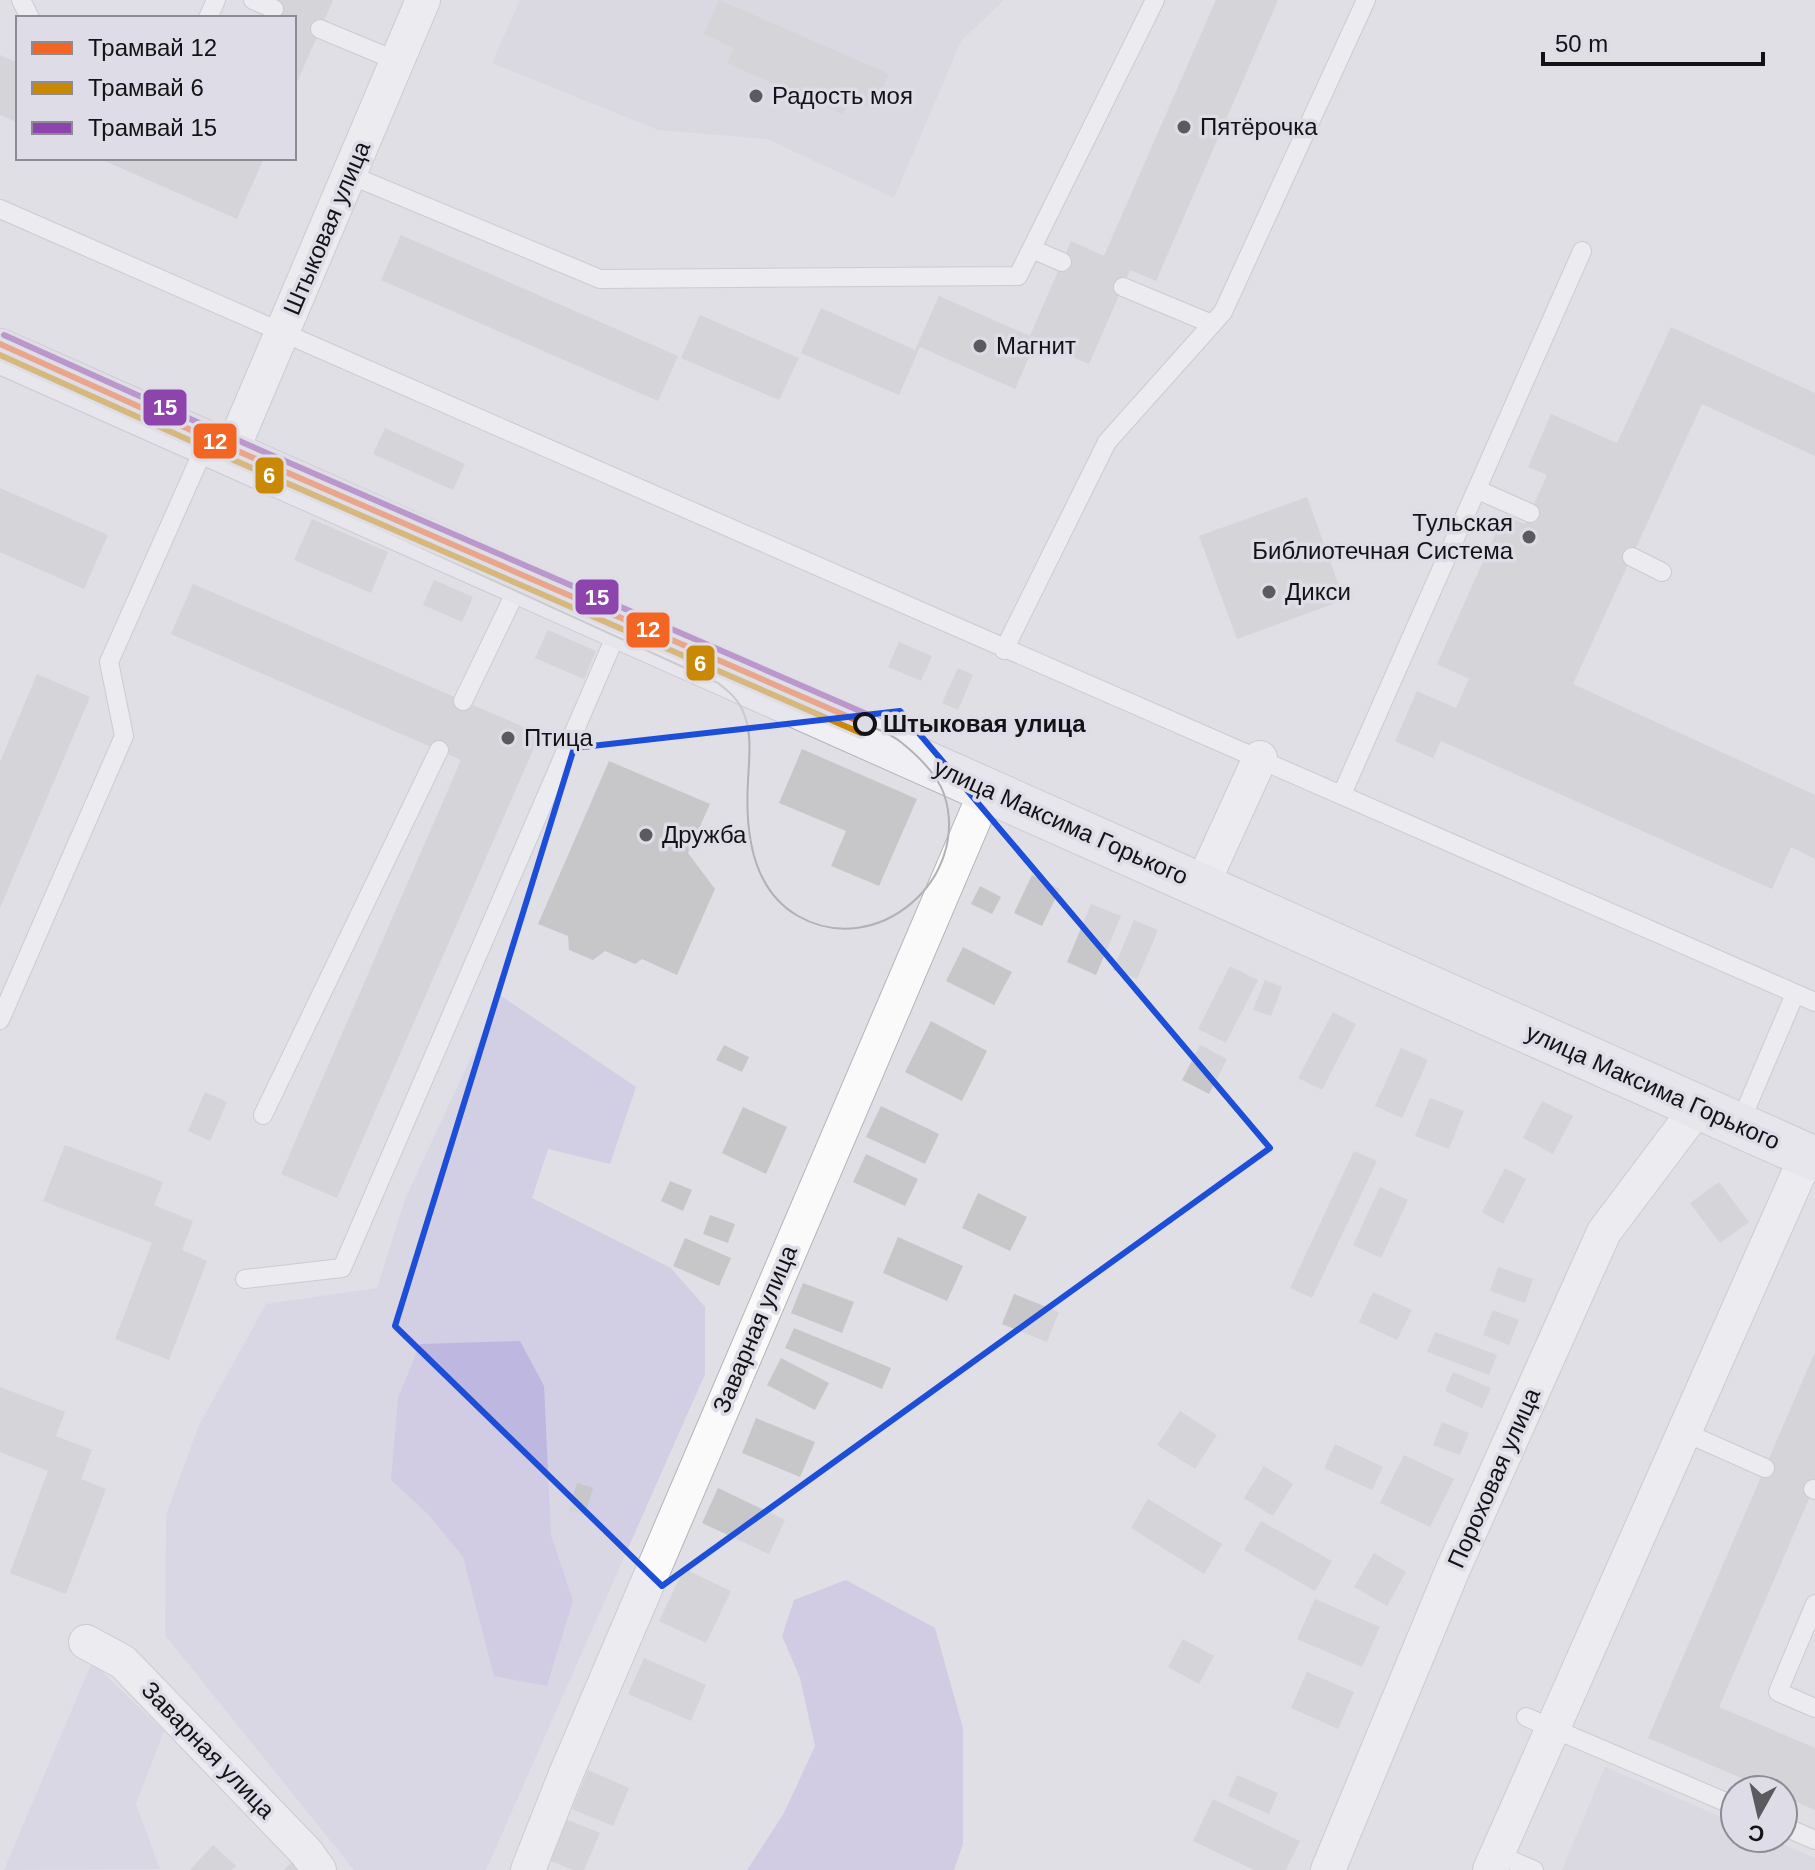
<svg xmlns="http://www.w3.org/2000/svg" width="1815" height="1870" font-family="Helvetica,sans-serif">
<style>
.built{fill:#d2d0dc}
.green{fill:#d2cee4}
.water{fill:#beb7df}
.building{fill:#c7c7c9}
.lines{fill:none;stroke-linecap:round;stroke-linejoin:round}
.service-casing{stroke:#b4b4b8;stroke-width:20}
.minor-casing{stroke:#b4b4b8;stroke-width:36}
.secondary-casing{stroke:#b4b4b8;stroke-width:46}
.service{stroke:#fafafb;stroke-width:18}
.minor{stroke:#fafafb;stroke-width:34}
.secondary{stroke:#f0eff3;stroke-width:44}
.tram{stroke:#b2b2b4;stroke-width:2}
.tram-1-casing{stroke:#dedde7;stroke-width:12}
.tram-2-casing{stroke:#dedde7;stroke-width:12}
.tram-3-casing{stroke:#dedde7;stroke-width:12}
.tram-1{stroke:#f26522;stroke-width:6}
.tram-2{stroke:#c98904;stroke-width:6}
.tram-3{stroke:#8e44ad;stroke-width:6}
.marked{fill:none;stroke:#1d4ed8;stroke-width:6;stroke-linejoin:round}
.poi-dot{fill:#5b5a5e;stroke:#dedde7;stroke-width:3}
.stop-dot{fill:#dedde7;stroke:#131316;stroke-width:4}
.labels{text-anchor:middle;stroke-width:7;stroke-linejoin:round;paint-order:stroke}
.poi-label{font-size:24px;fill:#131316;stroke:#dedde7;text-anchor:start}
.street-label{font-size:24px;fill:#131316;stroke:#dedde7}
.stop-label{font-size:24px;font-weight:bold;fill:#131316;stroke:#dedde7;text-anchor:start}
.line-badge{stroke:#dedde7;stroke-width:3}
.badge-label{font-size:22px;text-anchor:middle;font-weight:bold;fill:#fff}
</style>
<rect width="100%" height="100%" fill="#e0dfe5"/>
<!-- built -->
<path class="built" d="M 520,0 L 1004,0 L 961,41 L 894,198 L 767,139 L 658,130 L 492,63 Z
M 1605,1767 L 1735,1823 L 1735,1838 L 1769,1838 L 1815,1858 L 1815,1870 L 1562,1870 Z"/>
<!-- green -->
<path class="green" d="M 500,995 L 636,1087 L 610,1164 L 548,1149 L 532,1198 L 671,1268 L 705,1307 L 705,1374 L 486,1870 L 354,1870 L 165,1635 L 166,1515 L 199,1425 L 266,1304 L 377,1288 L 405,1199 Z
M 92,1662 L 164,1731 L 136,1804 L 160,1869 L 4,1870 Z"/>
<!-- water -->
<path class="water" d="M 520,1341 L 544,1386 L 551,1535 L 573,1601 L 547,1686 L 494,1676 L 463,1557 L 428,1514 L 391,1480 L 398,1398 L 420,1344 Z
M 846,1580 L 935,1628 L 963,1728 L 963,1844 L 954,1870 L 747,1870 L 784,1813 L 815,1746 L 800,1678 L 782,1636 L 794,1600 Z"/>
<!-- building -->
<path class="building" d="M 277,0 L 333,0 L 294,89 L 294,18 L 270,18 Z
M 719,0 L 889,74 L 874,109 L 850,99 L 843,114 L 727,63 L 734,48 L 704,34 Z
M 1216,0 L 1278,0 L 1156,281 L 1130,270 L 1089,364 L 1036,341 L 1015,389 L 920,347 L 899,395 L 801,353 L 821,308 L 915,350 L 939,296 L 1030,336 L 1071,241 L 1104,256 Z
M 0,55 L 18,63 L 18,123 L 0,115 Z
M 98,158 L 264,158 L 237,219 Z
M 401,235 L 678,356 L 658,401 L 381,280 Z
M 700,315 L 799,358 L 779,400 L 681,358 Z
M 1671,327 L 1815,393 L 1815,456 L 1702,404 L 1573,684 L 1815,795 L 1815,859 L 1791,847 L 1772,889 L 1441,741 L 1433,758 L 1395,741 L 1417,691 L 1456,708 L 1469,679 L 1437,664 L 1504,515 L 1525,524 L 1547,475 L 1528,467 L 1551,414 L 1617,443 Z
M 385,428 L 465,464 L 453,490 L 373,454 Z
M 0,488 L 108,535 L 84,589 L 0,552 Z
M 1307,497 L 1344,600 L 1237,639 L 1199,536 Z
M 312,519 L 388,552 L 371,593 L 294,560 Z
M 434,580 L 473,597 L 462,622 L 423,605 Z
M 193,584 L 540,734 L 337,1198 L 281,1174 L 461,760 L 171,634 Z
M 548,630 L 596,651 L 584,679 L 535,658 Z
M 899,642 L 932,656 L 921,681 L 888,667 Z
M 958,668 L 973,675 L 958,710 L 942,703 Z
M 37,674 L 90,697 L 0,908 L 0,762 Z
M 802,749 L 917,799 L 879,886 L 831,866 L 846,831 L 779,803 Z
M 609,761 L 710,804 L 688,853 L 715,889 L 677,975 L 642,959 L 635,964 L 605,951 L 593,960 L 569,950 L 568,936 L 538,924 Z
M 1032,875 L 1060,889 L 1042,926 L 1014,913 Z
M 980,886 L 1001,897 L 992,914 L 971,904 Z
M 1091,904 L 1121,916 L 1096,975 L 1067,962 Z
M 1134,920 L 1158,930 L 1137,979 L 1113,970 Z
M 963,947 L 1012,972 L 994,1005 L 946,981 Z
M 1230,966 L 1258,980 L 1226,1043 L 1198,1029 Z
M 1265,980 L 1282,987 L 1271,1016 L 1253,1010 Z
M 1333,1012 L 1356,1024 L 1322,1090 L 1298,1078 Z
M 931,1021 L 987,1051 L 962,1101 L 905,1072 Z
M 724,1045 L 749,1057 L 742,1072 L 716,1060 Z
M 1200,1045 L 1227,1059 L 1209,1094 L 1182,1080 Z
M 1401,1048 L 1428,1060 L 1402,1118 L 1375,1106 Z
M 205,1092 L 227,1102 L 210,1141 L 188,1131 Z
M 1430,1098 L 1464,1111 L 1449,1149 L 1415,1136 Z
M 1542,1101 L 1573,1116 L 1553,1154 L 1523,1138 Z
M 881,1106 L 939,1134 L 925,1164 L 866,1137 Z
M 743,1107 L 787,1127 L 766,1174 L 722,1153 Z
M 65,1145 L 163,1182 L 154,1205 L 193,1221 L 182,1250 L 207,1261 L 169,1360 L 115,1339 L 152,1243 L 43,1201 Z
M 1354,1151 L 1377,1161 L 1312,1298 L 1290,1288 Z
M 866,1154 L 918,1179 L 905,1206 L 853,1182 Z
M 1505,1168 L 1526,1179 L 1503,1224 L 1482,1212 Z
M 670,1181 L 692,1190 L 683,1211 L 661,1201 Z
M 1719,1182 L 1749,1222 L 1720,1243 L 1690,1203 Z
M 1380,1187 L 1408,1200 L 1381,1258 L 1353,1245 Z
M 978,1193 L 1027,1217 L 1010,1251 L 962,1228 Z
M 710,1215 L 735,1224 L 728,1243 L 703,1234 Z
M 898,1237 L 963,1266 L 947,1301 L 883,1273 Z
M 685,1238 L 731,1258 L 719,1286 L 673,1266 Z
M 1498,1267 L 1533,1279 L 1525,1303 L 1490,1291 Z
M 803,1283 L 854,1302 L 842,1333 L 791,1313 Z
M 1373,1292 L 1412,1310 L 1397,1340 L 1359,1322 Z
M 1014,1294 L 1059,1312 L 1047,1342 L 1002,1324 Z
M 1493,1310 L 1519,1320 L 1509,1345 L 1483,1335 Z
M 794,1328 L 891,1368 L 882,1389 L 785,1348 Z
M 1435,1332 L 1497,1355 L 1489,1375 L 1427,1352 Z
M 1815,1352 L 1815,1485 L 1719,1707 L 1815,1748 L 1815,1810 L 1783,1796 L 1783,1790 L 1769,1790 L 1648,1738 Z
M 781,1358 L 829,1383 L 815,1410 L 767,1385 Z
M 1453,1372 L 1491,1388 L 1482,1408 L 1445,1391 Z
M 0,1387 L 65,1412 L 56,1436 L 92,1450 L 81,1479 L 106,1489 L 66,1594 L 10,1573 L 48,1471 L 0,1452 Z
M 1180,1411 L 1217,1435 L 1195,1469 L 1157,1445 Z
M 756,1418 L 815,1442 L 800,1477 L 742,1453 Z
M 1442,1422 L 1469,1433 L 1460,1455 L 1433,1445 Z
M 1335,1444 L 1383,1467 L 1372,1490 L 1324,1468 Z
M 1404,1455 L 1454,1479 L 1430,1527 L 1380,1503 Z
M 1264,1466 L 1293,1484 L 1273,1516 L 1244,1498 Z
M 577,1483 L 593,1488 L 585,1516 L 568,1511 Z
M 718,1488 L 785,1520 L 769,1554 L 702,1523 Z
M 1148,1499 L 1222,1544 L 1204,1574 L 1131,1528 Z
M 1261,1521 L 1332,1561 L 1315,1591 L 1244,1550 Z
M 1374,1553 L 1406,1572 L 1387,1606 L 1354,1587 Z
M 684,1569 L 731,1591 L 706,1643 L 659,1621 Z
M 1315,1599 L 1380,1627 L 1362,1667 L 1297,1639 Z
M 1183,1639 L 1214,1656 L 1199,1684 L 1168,1667 Z
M 644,1658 L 706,1685 L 691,1721 L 628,1694 Z
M 1307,1672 L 1354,1692 L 1338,1729 L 1291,1708 Z
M 588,1770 L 629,1788 L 613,1826 L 572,1809 Z
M 1237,1775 L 1278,1793 L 1269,1814 L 1228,1796 Z
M 1213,1799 L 1300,1841 L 1286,1870 L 1254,1870 L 1193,1841 Z
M 563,1818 L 600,1833 L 584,1870 L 573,1870 L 546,1859 Z
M 213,1845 L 236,1866 L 232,1870 L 190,1870 Z
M 300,1856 L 312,1870 L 283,1870 Z"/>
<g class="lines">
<!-- service casing -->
<g class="service-casing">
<path id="service" d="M 21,0 L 30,18
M 253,0 L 274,9
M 208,18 L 216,0
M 320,29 L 397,61
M 350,175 L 600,279 L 1018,276 L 1155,0
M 0,209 L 1815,1002
M 1032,249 L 1062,262
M 1123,287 L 1212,324
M 1478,490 L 1530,513
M 1632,557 L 1662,572
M 1004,650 L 1107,442 L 1223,312 L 1366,0
M 463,701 L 520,583
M 1342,794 L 1582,251
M 0,1020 L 124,736 L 109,662 L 206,444
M 263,1115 L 439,750
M 1739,1125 L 1795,994
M 245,1279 L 342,1268 L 619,628
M 1684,1432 L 1765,1468
M 1813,1489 L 1815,1490
M 1815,1604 L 1778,1692 L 1815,1708
M 1526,1717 L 1735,1806
M 1783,1826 L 1815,1840
M 1496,1854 L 1534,1870"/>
</g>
<!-- minor casing -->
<g class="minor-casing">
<path id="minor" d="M 230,455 L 423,0
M 1202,885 L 1260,758
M 86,1642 L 123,1662 L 306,1852 L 319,1870
M 528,1870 L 566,1774 L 987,789
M 1328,1870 L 1453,1569 L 1604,1232 L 1698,1107
M 1490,1870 L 1807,1155"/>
</g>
<!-- secondary casing -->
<g class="secondary-casing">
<path id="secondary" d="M 0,351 L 1815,1159"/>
</g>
<!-- service -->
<use href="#service" class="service"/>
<!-- minor -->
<use href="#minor" class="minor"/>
<!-- secondary -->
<use href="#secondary" class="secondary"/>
<!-- tram -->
<path class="tram" d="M 352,516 L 718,683 C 728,691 737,698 742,709 C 753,732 749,758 748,781 C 745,830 751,889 798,916 C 877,961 972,878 944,794 C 937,774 918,756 902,743 C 892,734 877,729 865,724"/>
<!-- tram-1 casing -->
<g class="tram-1-casing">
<path id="tram-1" d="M 0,344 L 233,449 L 865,724"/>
</g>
<!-- tram-2 casing -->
<g class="tram-2-casing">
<path id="tram-2" d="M 0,355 L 229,458 L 861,733"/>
</g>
<!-- tram-3 casing -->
<g class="tram-3-casing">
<path id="tram-3" d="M 4,335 L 237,440 L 869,715"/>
</g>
<!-- tram-1 -->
<use href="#tram-1" class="tram-1"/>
<!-- tram-2 -->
<use href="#tram-2" class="tram-2"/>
<!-- tram-3 -->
<use href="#tram-3" class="tram-3"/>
</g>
<!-- marked area -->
<path d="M0 0H1815V1870H0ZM 900,711 L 1270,1148 L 662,1586 L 395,1326 L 574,748 Z" fill="#e0dfe5" fill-opacity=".55" fill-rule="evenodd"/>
<path class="marked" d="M 900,711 L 1270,1148 L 662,1586 L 395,1326 L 574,748 Z"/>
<!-- markers -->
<g class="poi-dot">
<circle cx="756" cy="96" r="8"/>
<circle cx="1184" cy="127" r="8"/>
<circle cx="980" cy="346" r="8"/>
<circle cx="1529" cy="537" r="8"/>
<circle cx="1269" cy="592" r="8"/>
<circle cx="508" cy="738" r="8"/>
<circle cx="646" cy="835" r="8"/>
</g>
<circle class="stop-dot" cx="865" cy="724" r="10"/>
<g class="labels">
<!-- poi labels -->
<g class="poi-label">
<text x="772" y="104">Радость моя</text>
<text x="1200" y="135">Пятёрочка</text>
<text x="996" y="354">Магнит</text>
<text x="1513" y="531" text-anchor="end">Тульская<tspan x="1513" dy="28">Библиотечная Система</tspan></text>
<text x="1285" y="600">Дикси</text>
<text x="524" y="746">Птица</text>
<text x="662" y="843">Дружба</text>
</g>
<!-- street labels -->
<g class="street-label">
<text transform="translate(327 228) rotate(-67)" y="8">Штыковая улица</text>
<text transform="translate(1061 822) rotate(24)" y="8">улица Максима Горького</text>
<text transform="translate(1653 1087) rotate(24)" y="8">улица Максима Горького</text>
<text transform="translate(755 1329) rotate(-67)" y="8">Заварная улица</text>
<text transform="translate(1494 1478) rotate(-66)" y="8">Пороховая улица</text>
<text transform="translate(208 1750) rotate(46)" y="8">Заварная улица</text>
</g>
<!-- stop labels -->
<g class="stop-label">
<text x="883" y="732">Штыковая улица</text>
</g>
</g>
<g class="line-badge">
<rect x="142" y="388" width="46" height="39" rx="8" fill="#8e44ad"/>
<rect x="192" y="422" width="46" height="38" rx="8" fill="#f26522"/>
<rect x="254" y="456" width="31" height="39" rx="8" fill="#c98904"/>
<rect x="574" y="578" width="46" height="38" rx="8" fill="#8e44ad"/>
<rect x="625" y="611" width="46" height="38" rx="8" fill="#f26522"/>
<rect x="685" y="644" width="31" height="38" rx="8" fill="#c98904"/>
</g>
<g class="badge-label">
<text x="165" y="415">15</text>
<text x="215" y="449">12</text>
<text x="269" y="483">6</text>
<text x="597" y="605">15</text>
<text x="648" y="637">12</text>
<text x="700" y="671">6</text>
</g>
<!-- legend -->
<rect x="16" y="16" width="280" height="144" fill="#dedde7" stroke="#8d8c93" stroke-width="2"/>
<rect x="32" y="42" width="40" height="12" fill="#f26522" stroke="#8d8c93" stroke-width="2"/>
<text x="88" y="56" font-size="24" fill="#131316">Трамвай 12</text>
<rect x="32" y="82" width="40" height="12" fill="#c98904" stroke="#8d8c93" stroke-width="2"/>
<text x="88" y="96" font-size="24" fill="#131316">Трамвай 6</text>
<rect x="32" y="122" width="40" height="12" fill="#8e44ad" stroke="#8d8c93" stroke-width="2"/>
<text x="88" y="136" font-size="24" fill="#131316">Трамвай 15</text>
<!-- north arrow -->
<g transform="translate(1759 1814) rotate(188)"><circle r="38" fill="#dedde7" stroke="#8d8c93" stroke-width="2"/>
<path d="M0-6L14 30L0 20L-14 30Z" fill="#5b5a5e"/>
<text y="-12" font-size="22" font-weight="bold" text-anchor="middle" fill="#131316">С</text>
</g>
<!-- scale -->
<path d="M1543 52v12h220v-12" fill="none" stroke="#131316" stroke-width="4"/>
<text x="1555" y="52" font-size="24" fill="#131316" stroke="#dedde7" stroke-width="6" paint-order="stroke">50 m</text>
</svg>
